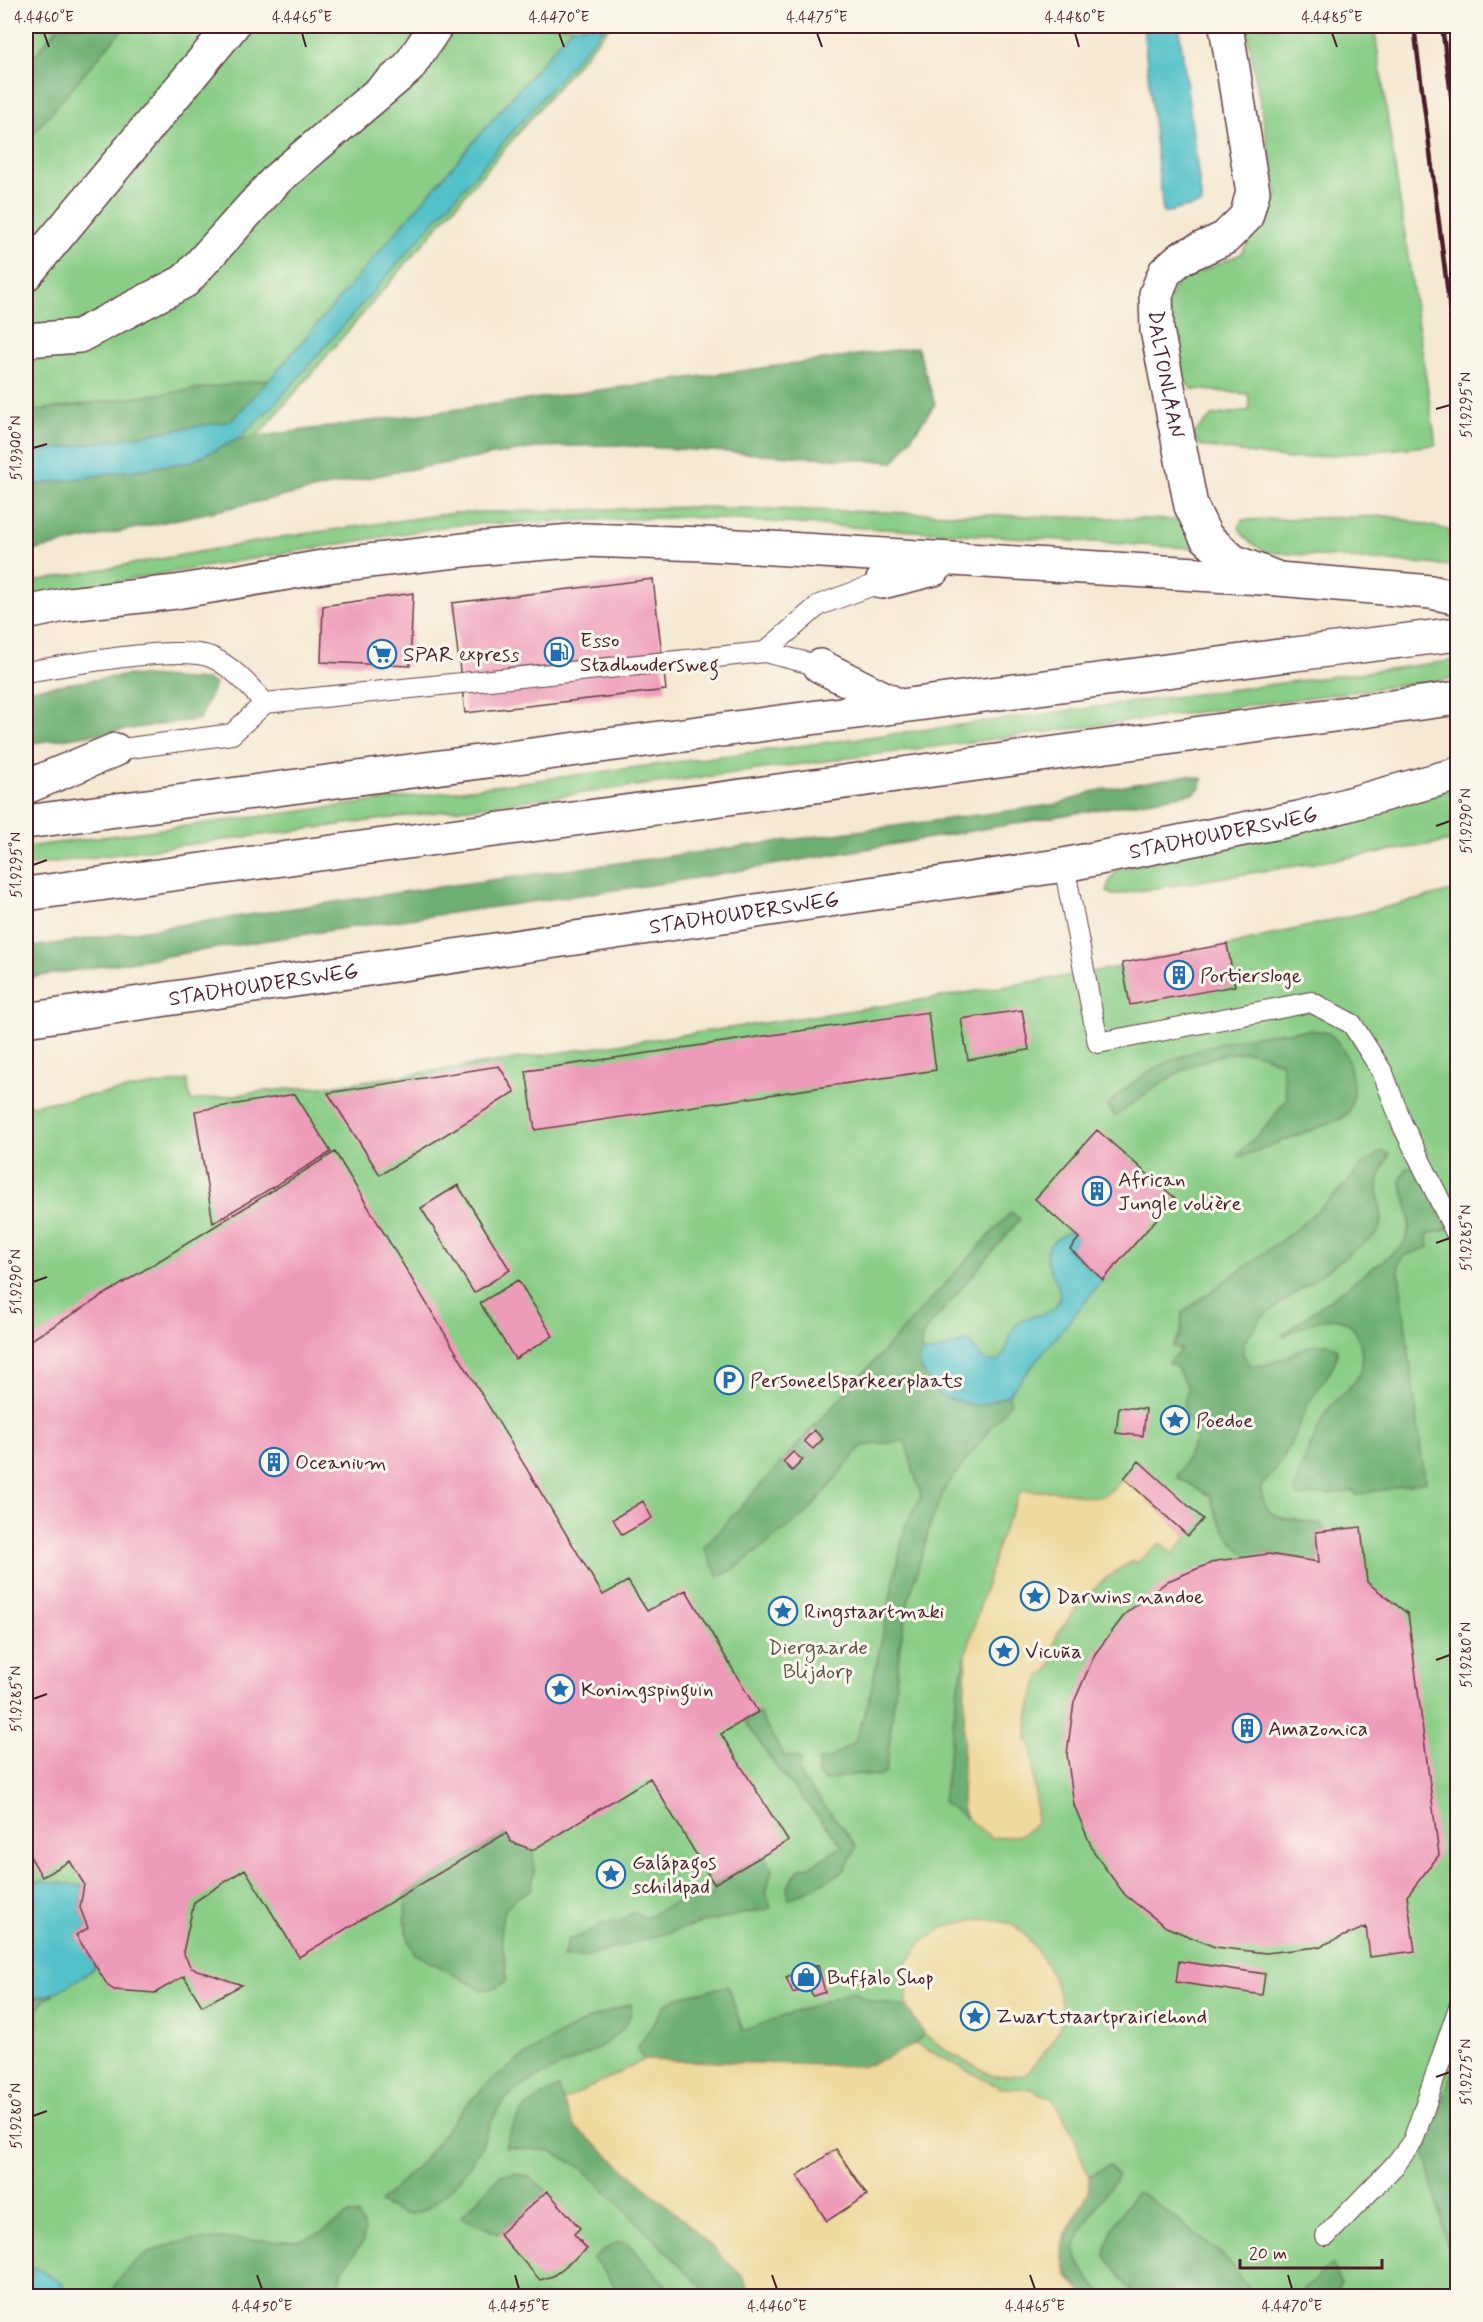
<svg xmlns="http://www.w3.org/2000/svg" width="1483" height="2322" font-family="Mynerve,sans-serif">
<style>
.green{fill:#89cd86;stroke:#6a7658;stroke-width:1.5}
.forest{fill:#6eb073;stroke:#5c684f;stroke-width:1.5}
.sand{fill:#eeda9e;stroke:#9c7c64;stroke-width:1.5}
.water{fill:#53c1c9;stroke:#4e707a;stroke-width:1.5}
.building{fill:#ee9bb9}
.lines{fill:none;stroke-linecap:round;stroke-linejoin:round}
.lane-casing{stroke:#643d44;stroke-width:22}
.street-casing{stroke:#643d44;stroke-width:36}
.primary-casing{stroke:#643d44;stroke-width:36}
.highway-casing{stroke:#643d44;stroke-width:36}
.lane{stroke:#fff;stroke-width:20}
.street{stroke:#fff;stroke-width:33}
.primary{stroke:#fff;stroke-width:33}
.highway{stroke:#fff;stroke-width:33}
.rail{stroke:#4a1f2b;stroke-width:4.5}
.ticks{fill:none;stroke:#4a1f2b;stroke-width:2}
.labels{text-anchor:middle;stroke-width:6;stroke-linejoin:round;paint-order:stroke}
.street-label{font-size:21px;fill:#4a1f2b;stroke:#fbf7ec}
.poi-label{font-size:21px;fill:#4a1f2b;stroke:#fbf7ec;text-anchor:start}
.park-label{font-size:21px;fill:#5d5346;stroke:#fbf7ec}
.neatline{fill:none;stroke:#4a1f2b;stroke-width:2}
.ticks-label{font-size:15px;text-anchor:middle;fill:#4a1f2b}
</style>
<rect width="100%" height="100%" fill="#fbf7ec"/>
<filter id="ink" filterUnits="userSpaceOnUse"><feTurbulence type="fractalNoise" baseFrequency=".0167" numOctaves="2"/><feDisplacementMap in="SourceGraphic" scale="12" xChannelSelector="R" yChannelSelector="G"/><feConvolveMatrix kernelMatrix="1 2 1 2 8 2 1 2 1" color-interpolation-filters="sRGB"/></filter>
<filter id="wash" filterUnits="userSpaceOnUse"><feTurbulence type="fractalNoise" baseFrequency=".008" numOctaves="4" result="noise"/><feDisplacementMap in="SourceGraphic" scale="24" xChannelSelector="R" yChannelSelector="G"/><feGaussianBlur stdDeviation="1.35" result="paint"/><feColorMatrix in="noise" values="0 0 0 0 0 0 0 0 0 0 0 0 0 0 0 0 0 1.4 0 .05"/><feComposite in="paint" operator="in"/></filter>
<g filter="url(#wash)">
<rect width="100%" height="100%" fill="#f5e9d3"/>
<!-- green -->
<path class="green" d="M 26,26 L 610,26 L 250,445 L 26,477 Z
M 1246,26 L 1374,26 L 1436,445 L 1289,459 L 1201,446 L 1192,435 L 1212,416 L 1250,410 L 1248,394 L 1192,389 L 1181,377 L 1167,306 L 1176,282 L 1241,254 L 1277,195 Z
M 695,507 L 1178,520 L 1205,549 L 687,517 L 454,525 L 125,580 L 26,600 L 26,583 L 288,536 L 454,513 Z
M 1389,516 L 1449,530 L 1453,566 L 1267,552 C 1255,547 1243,538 1239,527 L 1242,520 Z
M 1457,660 L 1457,678 L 26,866 L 26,847 Z
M 1457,788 L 1457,840 L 1113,895 L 1107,892 L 1109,882 L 1117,870 Z
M 1457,890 L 1457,2296 L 26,2296 L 26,1106 L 187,1080 L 191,1101 L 264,1091 L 330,1086 L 929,999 L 1181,957 Z"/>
<!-- forest -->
<path class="forest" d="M 59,26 L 125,26 L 26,142 L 26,66 Z
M 917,347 L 935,404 L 894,462 L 612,445 L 541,447 L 400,471 L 26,552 L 26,486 L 190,462 L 238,439 Z
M 270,379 L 231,421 L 26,454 L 26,412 Z
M 127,675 L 208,680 L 215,684 L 200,719 L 26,744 L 26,690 Z
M 1188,775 L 1203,779 L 1201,787 L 1194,793 L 678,881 L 345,928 L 26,978 L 26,948 L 409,891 L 1059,804 L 1095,791 Z
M 1312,1030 C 1316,1031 1323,1031 1327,1033 C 1349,1044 1359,1090 1349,1111 C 1347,1114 1342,1118 1338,1120 L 1240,1157 L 1238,1154 L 1265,1128 L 1287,1099 L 1281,1062 C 1271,1059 1259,1052 1249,1052 C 1197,1052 1155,1088 1115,1116 L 1107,1106 C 1156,1052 1242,1033 1312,1030 Z
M 1382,1151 L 1390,1154 C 1384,1165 1377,1178 1378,1191 C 1379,1207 1386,1218 1378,1233 L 1261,1318 L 1244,1342 L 1243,1354 L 1250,1365 C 1277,1372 1315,1330 1337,1349 C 1337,1372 1316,1387 1307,1406 C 1293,1436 1286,1463 1261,1486 C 1263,1529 1294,1515 1323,1525 L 1325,1531 L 1316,1532 L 1319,1562 L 1268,1554 L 1248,1558 C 1228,1539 1218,1522 1210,1496 L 1177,1477 L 1196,1439 L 1193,1425 L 1186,1417 L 1184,1403 L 1188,1388 L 1175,1365 L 1168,1363 L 1182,1349 L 1172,1347 L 1181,1333 L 1182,1313 L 1295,1230 L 1341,1189 L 1362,1165 Z
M 1407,1168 L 1419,1170 L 1448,1229 L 1427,1234 L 1429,1247 L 1404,1256 L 1398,1265 L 1425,1482 L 1356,1495 L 1355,1491 L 1300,1497 L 1295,1492 L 1296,1482 C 1306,1457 1316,1428 1331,1406 C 1339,1395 1353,1387 1359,1375 C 1364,1365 1362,1353 1360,1343 C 1349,1302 1310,1322 1284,1336 L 1282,1335 L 1401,1247 C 1417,1225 1406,1203 1400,1180 Z
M 1011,1212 L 1020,1219 L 923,1334 L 919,1366 L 978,1406 L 1008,1395 L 1011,1402 L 945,1488 L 931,1523 L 909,1599 L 900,1645 L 886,1773 L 879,1776 L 857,1774 L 824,1781 L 818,1774 L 818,1760 L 827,1760 L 855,1742 L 869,1700 L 905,1527 L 921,1496 L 905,1441 L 862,1446 L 810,1510 L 733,1570 L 718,1577 L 704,1547 Z
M 966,1654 L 962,1807 L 967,1819 L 943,1802 L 957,1693 Z
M 758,1712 L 784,1756 L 801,1758 L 799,1770 L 802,1779 L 844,1829 L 856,1847 L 845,1870 L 810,1890 L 789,1899 L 787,1887 L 800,1868 L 812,1865 L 843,1846 L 781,1773 L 744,1720 Z
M 506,1833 L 511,1842 L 533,1850 L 534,1873 L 531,1889 C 524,1894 513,1899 508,1906 C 492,1926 509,1958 506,1981 L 496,1988 L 482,1990 L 414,1953 L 406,1932 L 405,1894 Z
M 762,1856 L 772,1869 L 766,1893 L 771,1908 L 705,1922 L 584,1957 L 563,1957 L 568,1940 L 586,1934 L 605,1922 L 621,1921 L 633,1912 L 645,1918 C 653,1915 674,1902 679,1901 C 691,1900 700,1901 712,1897 L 714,1884 Z
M 728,1986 L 743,2031 L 852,1991 L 869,2000 L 907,2007 L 924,2034 C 911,2051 882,2062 861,2066 L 644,2060 L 637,2049 L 665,2005 L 678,1997 Z
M 55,1993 L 42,2002 L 37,2014 L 34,2089 L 26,2098 L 26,2011 L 32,2012 L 35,1998 Z
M 631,2004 C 635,2050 539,2067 510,2095 C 494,2110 489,2128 481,2147 C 470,2169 433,2217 405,2214 C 396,2212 388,2207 380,2203 C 394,2189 408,2175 422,2161 C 437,2144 449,2124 465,2107 C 501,2065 578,2019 631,2004 Z
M 1457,2060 L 1457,2287 L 1425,2152 Z
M 558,2087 L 573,2125 L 686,2222 L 743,2277 L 753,2296 L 711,2296 L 584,2169 L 551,2151 L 505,2147 C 516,2113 526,2103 558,2087 Z
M 1109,2165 L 1118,2176 C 1108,2191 1075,2233 1076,2249 C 1077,2267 1093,2284 1105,2296 L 1084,2296 C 1037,2238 1083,2232 1089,2177 Z
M 514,2173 L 529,2177 L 547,2191 L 499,2234 L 461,2217 L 501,2175 Z
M 1136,2193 L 1149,2198 L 1222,2254 L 1255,2296 L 1135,2296 L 1105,2256 C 1109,2229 1120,2214 1136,2193 Z
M 348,2215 L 358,2215 L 365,2230 L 362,2243 L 342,2270 L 335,2296 L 109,2296 C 140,2232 202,2239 262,2240 C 274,2241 287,2242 299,2240 C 318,2237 332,2225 348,2215 Z
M 621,2242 L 629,2245 L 676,2296 L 623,2296 L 593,2258 L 614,2244 Z
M 1331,2265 L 1341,2283 L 1332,2296 L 1296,2296 Z"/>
<!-- sand -->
<path class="sand" d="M 1124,1478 L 1188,1536 L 1173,1554 L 1160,1543 L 1136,1563 L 1133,1561 C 1102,1577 1084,1597 1064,1625 C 1058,1634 1053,1639 1054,1650 L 1057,1652 L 1047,1672 L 1041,1674 C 1032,1696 1026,1717 1027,1741 L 1031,1742 L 1037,1823 L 1021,1835 L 992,1838 L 967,1819 L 962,1807 L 966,1654 L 1000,1537 L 1021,1491 C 1036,1492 1055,1489 1070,1493 C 1097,1500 1105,1500 1124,1478 Z
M 978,1919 C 990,1921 1002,1919 1014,1926 C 1037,1941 1067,1993 1061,2022 C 1058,2038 1036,2062 1025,2075 L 993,2076 L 950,2053 L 924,2034 L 907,2007 L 907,1963 L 921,1943 L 946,1926 Z
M 916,2044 L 1001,2088 L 1030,2089 L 1053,2099 L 1071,2130 L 1089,2177 L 1088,2193 L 1065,2236 L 1062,2256 L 1069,2278 L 1084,2296 L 753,2296 L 743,2277 L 686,2222 L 573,2125 L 563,2101 L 644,2060 L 861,2066 L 872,2064 Z"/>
<!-- water -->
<path class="water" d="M 573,26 L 605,26 L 274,405 L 238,439 L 190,462 L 26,486 L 26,454 L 231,421 L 270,379 Z
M 1143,26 L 1179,26 L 1202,204 L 1163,213 Z
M 1071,1231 L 1079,1238 L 1070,1250 L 1103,1280 L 1008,1395 L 978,1406 L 941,1396 L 919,1366 L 921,1352 L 933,1352 L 968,1341 C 982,1353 975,1363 999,1361 C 1010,1349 1006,1332 1020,1322 C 1032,1312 1053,1318 1059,1300 C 1065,1282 1035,1262 1051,1244 C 1055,1238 1065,1234 1071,1231 Z
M 42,1881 L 83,1886 L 80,1908 L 88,1928 L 76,1935 L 96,1967 C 76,1980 51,2002 26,1996 L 26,1883 Z
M 35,2267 L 63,2284 L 61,2296 L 26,2296 L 26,2283 Z"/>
<g id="blocks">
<!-- building -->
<path class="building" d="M 653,579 L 666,690 L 465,713 L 452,603 Z
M 413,593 L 410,666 L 321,662 L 323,606 Z
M 1227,944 L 1235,986 L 1130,1005 L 1122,963 Z
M 1022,1010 L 1029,1050 L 968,1060 L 961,1019 Z
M 928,1012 L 936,1070 L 535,1130 L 526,1071 Z
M 499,1066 L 515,1092 L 380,1175 L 328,1093 Z
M 295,1094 L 331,1152 L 213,1223 L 195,1111 Z
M 1097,1130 L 1175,1198 L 1103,1280 L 1070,1249 L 1079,1238 L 1035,1199 Z
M 335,1152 L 603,1595 L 628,1581 L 647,1611 L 686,1590 L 758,1712 L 721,1734 L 788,1841 L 714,1884 L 650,1778 L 533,1850 L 511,1842 L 506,1833 L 299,1957 L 245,1869 L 194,1902 L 183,1952 L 191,1968 L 242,1985 L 202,2006 L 184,1976 L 155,1993 L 114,1990 L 108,1986 L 76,1935 L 88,1928 L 80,1908 L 84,1884 L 70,1861 L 42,1877 L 26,1849 L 26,1343 Z
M 458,1185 L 510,1270 L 474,1293 L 421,1208 Z
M 518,1280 L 553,1336 L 515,1359 L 480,1303 Z
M 1119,1407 L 1146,1409 L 1143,1436 L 1116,1433 Z
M 814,1430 L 823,1439 L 813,1449 L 804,1441 Z
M 793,1452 L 803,1460 L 792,1471 L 783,1462 Z
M 1139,1461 L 1203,1519 L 1188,1536 L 1124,1478 Z
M 643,1501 L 652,1518 L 622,1535 L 613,1519 Z
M 1361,1527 L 1367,1582 L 1408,1614 L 1439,1855 L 1407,1896 L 1415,1951 L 1370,1957 L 1366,1927 L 1318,1947 L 1266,1953 L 1215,1947 L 1166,1927 L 1125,1895 L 1094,1853 L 1074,1805 L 1067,1754 L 1074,1702 L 1095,1654 L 1126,1613 L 1168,1581 L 1216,1561 L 1268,1554 L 1319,1562 L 1316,1532 Z
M 1179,1961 L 1265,1974 L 1262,1995 L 1176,1982 Z
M 818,1965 L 825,1992 L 813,1996 L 809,1987 L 793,1993 L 786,1977 Z
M 836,2149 L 867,2195 L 827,2221 L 797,2176 Z
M 547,2191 L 580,2228 L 574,2234 L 587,2249 L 553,2276 L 540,2280 L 499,2234 Z"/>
</g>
</g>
<g filter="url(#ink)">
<use href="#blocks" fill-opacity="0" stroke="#643d44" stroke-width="1.5"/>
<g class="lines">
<!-- lane casing -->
<g class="lane-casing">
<path id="lane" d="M 765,652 L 819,605 L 882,582
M 26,672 C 64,666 182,643 213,658 C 234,668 249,686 265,703 L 765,652 L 820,666
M 115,750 L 232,734 L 265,703
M 1064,865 L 1098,1043 L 1311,1002 L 1352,1024 L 1383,1073 L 1402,1124 L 1458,1237
M 1326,2236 L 1395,2165 L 1413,2141 L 1458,2010"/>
</g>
<!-- street casing -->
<g class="street-casing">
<g id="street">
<path id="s1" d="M 1226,26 L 1253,192 L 1246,217 L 1225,238 L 1181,258 L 1165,272 L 1156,294 L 1157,330 L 1191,506 L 1206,537 L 1233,561 L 1274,577"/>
<path d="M 26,274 L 232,26"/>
<path d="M 26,340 L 79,336 L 185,281 L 277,179 L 408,68 L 436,26"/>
</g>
</g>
<!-- primary casing -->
<g class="primary-casing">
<g id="primary">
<path d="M 882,582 L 934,569"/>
<path d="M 26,613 L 69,604 L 176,592 L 334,565 L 473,549 L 584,540 L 705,544 L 1278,579 L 1431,592 L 1458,598"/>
<path d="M 1287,655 L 1458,634"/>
<path d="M 26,894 L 1458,698"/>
<path id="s2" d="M 26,1020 L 1064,865 L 1299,818 L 1458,774"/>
</g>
</g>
<!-- highway casing -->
<g class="highway-casing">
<path id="highway" d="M 820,666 L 899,706
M 26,787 L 115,750
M 26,822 L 1287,655"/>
</g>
<!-- lane -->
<use href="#lane" class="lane"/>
<!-- street -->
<use href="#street" class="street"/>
<!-- primary -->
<use href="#primary" class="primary"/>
<!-- highway -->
<use href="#highway" class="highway"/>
<!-- rail -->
<path class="rail" d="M 1414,26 L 1458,373
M 1442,26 L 1458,149"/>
</g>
</g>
<!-- ticks -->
<path class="ticks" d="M 44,33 L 49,47M 302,33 L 306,47M 559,33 L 564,47M 817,33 L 822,47M 1075,33 L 1079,47M 1332,33 L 1337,47M 1436,409 L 1450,405M 33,448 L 47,444M 1436,826 L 1450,821M 33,865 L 47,860M 1436,1243 L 1450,1238M 33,1282 L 47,1277M 1436,1660 L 1450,1655M 33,1699 L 47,1694M 1436,2077 L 1450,2072M 33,2116 L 47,2111M 257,2275 L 262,2289M 515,2275 L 519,2289M 772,2275 L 777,2289M 1030,2275 L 1035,2289M 1288,2275 L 1292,2289"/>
<!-- icons -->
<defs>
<g id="fuel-ring" transform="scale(1.5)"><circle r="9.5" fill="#fbf7ec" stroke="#1f6fb2" stroke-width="1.5"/><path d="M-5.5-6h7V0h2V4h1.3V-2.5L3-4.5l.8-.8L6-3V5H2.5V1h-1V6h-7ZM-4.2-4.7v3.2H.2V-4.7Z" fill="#1f6fb2"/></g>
<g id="supermarket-ring" transform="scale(1.5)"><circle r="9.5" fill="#fbf7ec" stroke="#1f6fb2" stroke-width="1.5"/><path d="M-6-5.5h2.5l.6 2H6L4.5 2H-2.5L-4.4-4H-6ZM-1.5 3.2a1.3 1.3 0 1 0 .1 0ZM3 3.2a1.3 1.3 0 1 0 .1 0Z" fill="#1f6fb2"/></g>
<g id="building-ring" transform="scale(1.5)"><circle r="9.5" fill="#fbf7ec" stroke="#1f6fb2" stroke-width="1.5"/><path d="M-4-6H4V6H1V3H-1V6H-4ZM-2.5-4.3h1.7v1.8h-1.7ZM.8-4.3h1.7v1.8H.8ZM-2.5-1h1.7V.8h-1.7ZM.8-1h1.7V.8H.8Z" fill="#1f6fb2"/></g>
<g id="parking-ring" transform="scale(1.5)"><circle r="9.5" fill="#fbf7ec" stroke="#1f6fb2" stroke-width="1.5"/><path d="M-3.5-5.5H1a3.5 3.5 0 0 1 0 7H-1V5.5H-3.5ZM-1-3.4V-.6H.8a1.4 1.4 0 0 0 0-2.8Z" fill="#1f6fb2"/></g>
<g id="sight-ring" transform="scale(1.5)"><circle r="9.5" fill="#fbf7ec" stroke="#1f6fb2" stroke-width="1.5"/><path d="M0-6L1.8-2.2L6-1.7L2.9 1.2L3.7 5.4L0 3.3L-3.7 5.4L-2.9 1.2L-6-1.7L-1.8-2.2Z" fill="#1f6fb2"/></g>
<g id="shop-ring" transform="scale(1.5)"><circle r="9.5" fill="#fbf7ec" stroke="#1f6fb2" stroke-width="1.5"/><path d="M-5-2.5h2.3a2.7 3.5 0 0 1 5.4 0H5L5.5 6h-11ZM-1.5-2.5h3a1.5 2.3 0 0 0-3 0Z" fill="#1f6fb2"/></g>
</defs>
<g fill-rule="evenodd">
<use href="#fuel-ring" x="559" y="652"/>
<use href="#supermarket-ring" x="382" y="654"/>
<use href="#building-ring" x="1179" y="975"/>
<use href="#building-ring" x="1097" y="1191"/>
<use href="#parking-ring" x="729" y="1380"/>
<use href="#sight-ring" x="1175" y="1420"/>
<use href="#building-ring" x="274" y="1462"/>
<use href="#sight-ring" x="1035" y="1596"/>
<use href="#sight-ring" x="783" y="1611"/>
<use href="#sight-ring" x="1004" y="1651"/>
<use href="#sight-ring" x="560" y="1689"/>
<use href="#building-ring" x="1247" y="1728"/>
<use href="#sight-ring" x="611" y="1874"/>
<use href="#shop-ring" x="806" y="1977"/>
<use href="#sight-ring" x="975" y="2016"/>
</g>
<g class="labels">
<!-- street labels -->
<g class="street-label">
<text dy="7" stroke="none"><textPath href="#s1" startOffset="398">DALTONLAAN</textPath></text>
<text dy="7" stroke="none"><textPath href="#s2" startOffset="1212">STADHOUDERSWEG</textPath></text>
<text dy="7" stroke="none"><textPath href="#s2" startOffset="726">STADHOUDERSWEG</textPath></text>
<text dy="7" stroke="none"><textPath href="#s2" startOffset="240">STADHOUDERSWEG</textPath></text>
</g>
<!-- poi labels -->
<g class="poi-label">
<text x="580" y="647">Esso<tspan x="580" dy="24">Stadhoudersweg</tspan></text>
<text x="403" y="661">SPAR express</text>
<text x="1200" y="982">Portiersloge</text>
<text x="1118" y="1186">African<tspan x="1118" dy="24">Jungle volière</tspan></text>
<text x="750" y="1387">Personeelsparkeerplaats</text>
<text x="1196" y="1427">Poedoe</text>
<text x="295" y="1469">Oceanium</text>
<text x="1056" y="1603">Darwins nandoe</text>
<text x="804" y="1618">Ringstaartmaki</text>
<text x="1025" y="1658">Vicuña</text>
<text x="581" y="1696">Koningspinguïn</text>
<text x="1268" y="1735">Amazonica</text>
<text x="632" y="1869">Galápagos<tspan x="632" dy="24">schildpad</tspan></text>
<text x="827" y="1984">Buffalo Shop</text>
<text x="996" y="2023">Zwartstaartprairiehond</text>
</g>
<!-- park labels -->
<g class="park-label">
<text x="818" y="1654">Diergaarde<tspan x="818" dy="24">Blijdorp</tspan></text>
</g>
</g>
<!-- margin -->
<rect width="1483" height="2322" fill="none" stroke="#fbf7ec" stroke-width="66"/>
<!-- scale -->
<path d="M1240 2259v9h142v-9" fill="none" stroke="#4a1f2b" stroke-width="3"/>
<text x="1249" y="2259" font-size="18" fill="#4a1f2b" stroke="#fbf7ec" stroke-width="4.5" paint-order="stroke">20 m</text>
<rect x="33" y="33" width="1417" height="2256" class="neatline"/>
<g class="ticks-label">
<text x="44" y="22">4.4460°E</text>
<text x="302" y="22">4.4465°E</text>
<text x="559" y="22">4.4470°E</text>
<text x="817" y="22">4.4475°E</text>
<text x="1075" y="22">4.4480°E</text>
<text x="1332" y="22">4.4485°E</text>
<text transform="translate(1466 405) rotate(-90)" y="5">51.9295°N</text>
<text transform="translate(16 448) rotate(-90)" y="5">51.9300°N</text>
<text transform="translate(1466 821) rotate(-90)" y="5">51.9290°N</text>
<text transform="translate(16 865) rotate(-90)" y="5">51.9295°N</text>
<text transform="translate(1466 1238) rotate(-90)" y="5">51.9285°N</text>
<text transform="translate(16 1282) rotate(-90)" y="5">51.9290°N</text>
<text transform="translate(1466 1655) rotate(-90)" y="5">51.9280°N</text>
<text transform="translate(16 1699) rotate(-90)" y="5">51.9285°N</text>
<text transform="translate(1466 2072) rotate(-90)" y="5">51.9275°N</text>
<text transform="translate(16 2116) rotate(-90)" y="5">51.9280°N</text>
<text x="262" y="2311">4.4450°E</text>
<text x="519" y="2311">4.4455°E</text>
<text x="777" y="2311">4.4460°E</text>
<text x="1035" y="2311">4.4465°E</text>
<text x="1292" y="2311">4.4470°E</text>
</g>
</svg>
